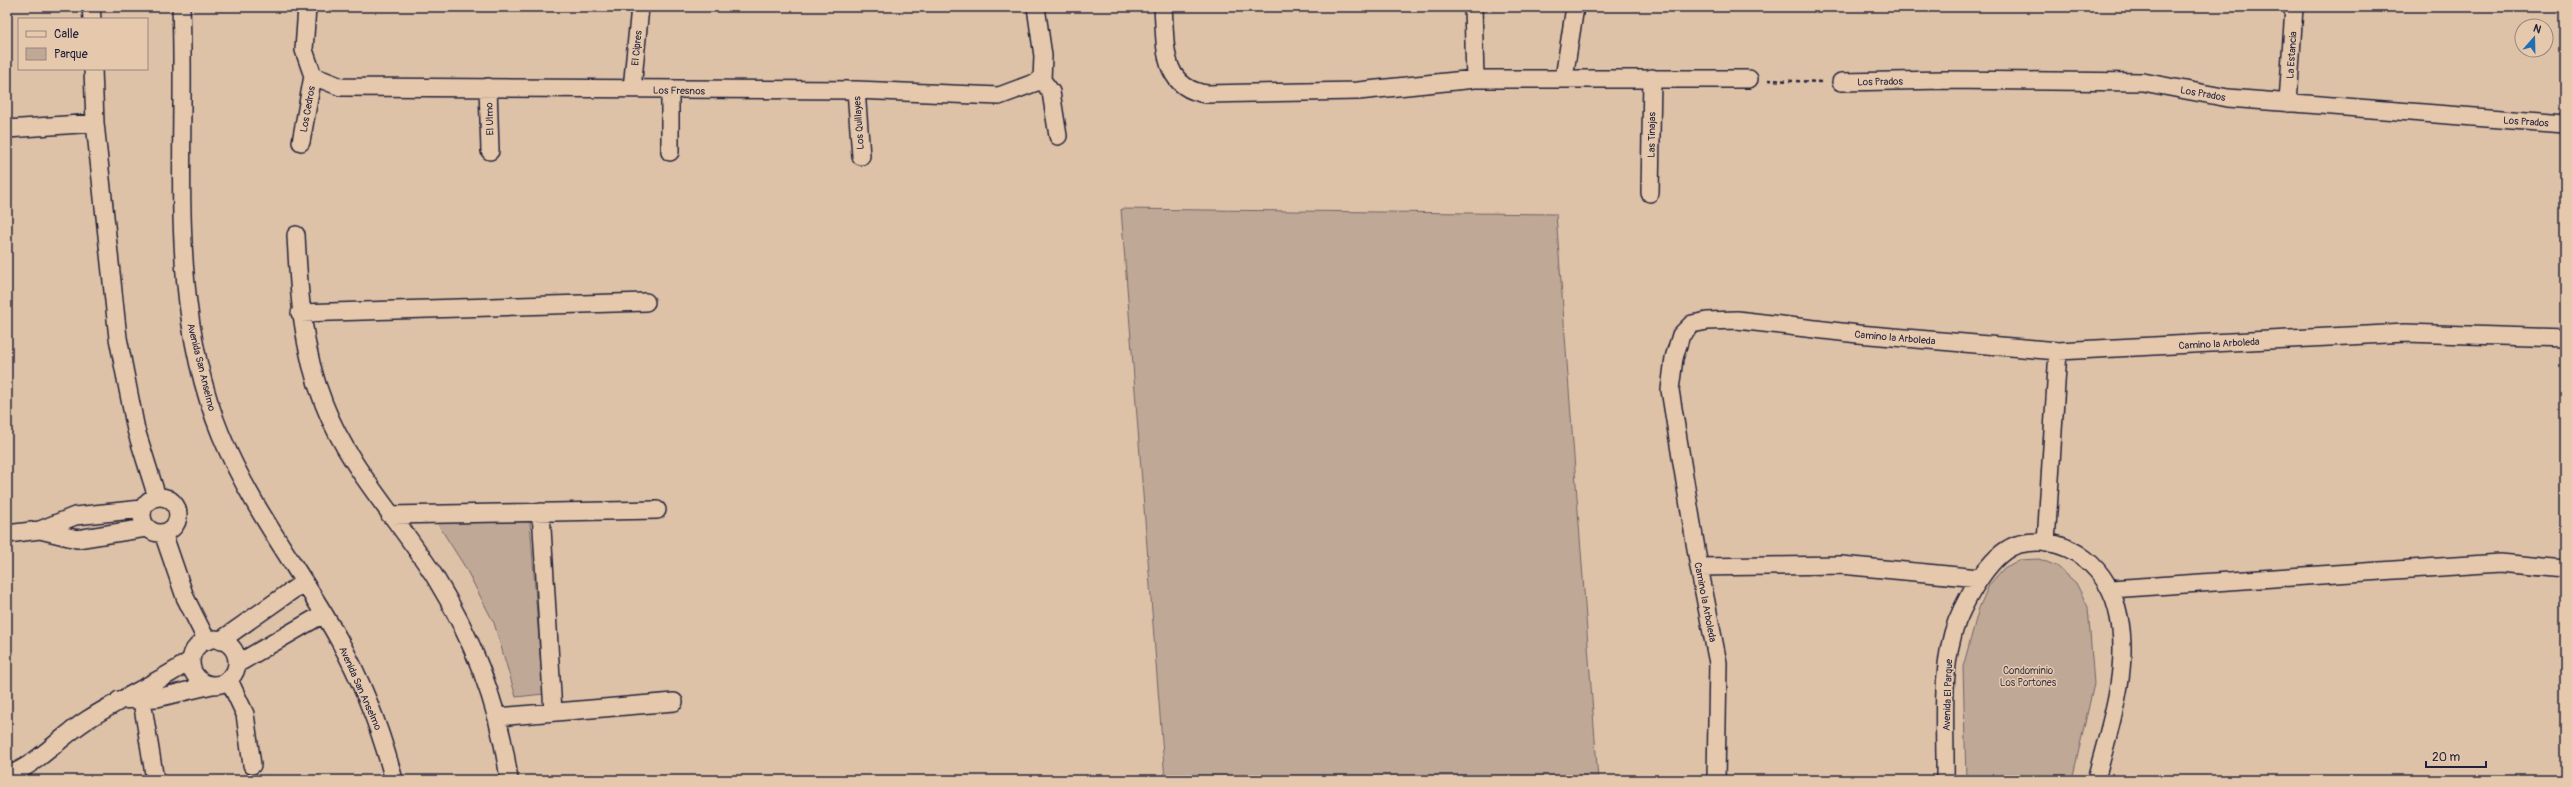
<svg xmlns="http://www.w3.org/2000/svg" width="2572" height="787" font-family="Pangolin,sans-serif">
<style>
.green{fill:#bfa896;stroke:#706568}
.lines{fill:none;stroke-linecap:round;stroke-linejoin:round}
.street-casing{stroke:#22223b;stroke-width:20}
.path{stroke:#22223b;stroke-width:2.5;stroke-dasharray:4 3;stroke-linecap:butt}
.street{stroke:#e6c9ad;stroke-width:17}
.labels{text-anchor:middle;stroke-width:3;stroke-linejoin:round;paint-order:stroke}
.street-label{font-size:10px;fill:#22223b;stroke:#e6c9ad}
.park-label{font-size:10px;fill:#413d4d;stroke:#e6c9ad}
</style>
<rect width="100%" height="100%" fill="#dec2a8"/>
<filter id="ink" filterUnits="userSpaceOnUse"><feTurbulence type="fractalNoise" baseFrequency=".025" numOctaves="2"/><feDisplacementMap in="SourceGraphic" scale="8" xChannelSelector="R" yChannelSelector="G"/><feConvolveMatrix kernelMatrix="1 2 1 2 8 2 1 2 1" color-interpolation-filters="sRGB"/></filter>
<g filter="url(#ink)">
<!-- green -->
<path class="green" d="M 1121,209 L 1556,214 L 1598,780 L 1165,780 Z
M 436,521 L 530,522 L 543,694 L 516,697 L 494,623 L 465,567 Z
M 2039,559 L 2057,566 L 2076,583 L 2088,607 L 2094,684 L 2072,780 L 1966,780 L 1963,667 L 1979,608 L 1989,585 L 2004,568 L 2019,560 Z"/>
<g class="lines">
<!-- street casing -->
<g class="street-casing">
<path id="street" d="M 91,7 L 92,19
M 181,7 C 187,150 165,299 221,435 C 251,508 300,570 338,638 C 363,683 381,731 394,780
M 307,7 L 304,50 L 313,76 L 341,87 L 856,90 L 999,96 L 1042,80 L 1043,56 L 1036,7
M 1163,7 C 1166,43 1160,88 1207,94 L 1358,91 L 1475,79 L 1749,79
M 1473,7 L 1475,79
M 93,69 L 95,123 L 118,338 L 136,430 L 157,497
M 1564,78 L 1575,7
M 1042,80 L 1051,92 L 1058,136
M 1841,82 L 1945,80 L 2143,82 L 2228,98 L 2565,124
M 488,87 L 490,151
M 632,89 L 640,7
M 670,90 L 670,152
M 856,90 L 861,156
M 2288,103 L 2294,7
M 7,129 L 95,123
M 301,142 L 313,76
M 1650,193 L 1652,78
M 296,235 C 299,293 302,349 324,404 C 349,469 398,518 435,577 C 473,639 500,707 509,780
M 300,313 L 646,302
M142 515a18 18 0 1 1 36 0a18 18 0 1 1-36 0Z
M 541,512 L 553,712
M 390,515 L 657,510
M 40,530 L 77,539 L 146,528
M 163,533 L 185,597 L 207,641
M 7,534 L 40,530 L 75,516 L 142,509
M 2046,543 L 2058,351
M 1699,567 L 1841,565 L 1979,578
M 2111,589 L 2500,563 L 2565,569
M191 662a23 23 0 1 1 46 0a23 23 0 1 1-46 0Z
M 220,641 L 304,582
M 237,664 L 323,614
M 229,680 L 245,714 L 252,765
M 119,700 L 157,698 L 212,685
M 142,701 L 155,780
M 497,717 L 674,702
M 7,776 C 38,764 60,737 87,720 C 121,698 158,683 191,660
M 1716,780 L 1718,663 L 1699,567 L 1670,390 L 1674,358 L 1681,335 L 1692,324 L 1707,321 L 1737,320 L 1858,334 L 2058,351 L 2405,333 L 2565,338
M 1945,780 C 1946,730 1939,669 1957,621 C 1967,597 1992,550 2020,544 C 2070,533 2110,570 2119,617 C 2130,671 2109,728 2096,780"/>
</g>
<!-- path -->
<path class="path" d="M 1768,80 L 1823,82"/>
<!-- street -->
<use href="#street" class="street"/>
</g>
</g>
<g class="labels">
<!-- street labels -->
<g class="street-label">
<text transform="translate(636 48) rotate(-84)" y="4">El Cipres</text>
<text transform="translate(2291 55) rotate(-86)" y="4">La Estancia</text>
<text transform="translate(1880 81) rotate(-1)" y="4">Los Prados</text>
<text transform="translate(679 90) rotate(1)" y="4">Los Fresnos</text>
<text transform="translate(2203 93) rotate(10)" y="4">Los Prados</text>
<text transform="translate(307 109) rotate(-80)" y="4">Los Cedros</text>
<text transform="translate(489 119) rotate(-92)" y="4">El Ulmo</text>
<text transform="translate(2526 121) rotate(4)" y="4">Los Prados</text>
<text transform="translate(858 123) rotate(-94)" y="4">Los Quillayes</text>
<text transform="translate(1651 135) rotate(-89)" y="4">Las Tinajas</text>
<text transform="translate(1895 337) rotate(5)" y="4">Camino la Arboleda</text>
<text transform="translate(2219 343) rotate(-3)" y="4">Camino la Arboleda</text>
<text transform="translate(202 367) rotate(76)" y="4">Avenida San Anselmo</text>
<text transform="translate(1706 602) rotate(79)" y="4">Camino la Arboleda</text>
<text transform="translate(361 688) rotate(66)" y="4">Avenida San Anselmo</text>
<text transform="translate(1947 695) rotate(-88)" y="4">Avenida El Parque</text>
</g>
<!-- park labels -->
<g class="park-label">
<text x="2028" y="674">Condominio<tspan x="2028" dy="12">Los Portones</tspan></text>
</g>
</g>
<!-- margin -->
<rect width="2572" height="787" fill="none" stroke="#e6c9ad" stroke-width="24"/>
<rect x="12" y="12" width="2548" height="763" fill="none" stroke="#22223b" stroke-width="1.5" filter="url(#ink)"/>
<!-- legend -->
<rect x="18" y="18" width="130" height="52" fill="#e6c9ad" stroke="#98867f"/>
<rect x="26" y="31" width="20" height="6" fill="#e6c9ad" stroke="#98867f"/>
<text x="54" y="38" font-size="12" fill="#22223b">Calle</text>
<rect x="26" y="48" width="20" height="12" fill="#bfa896" stroke="#98867f"/>
<text x="54" y="58" font-size="12" fill="#22223b">Parque</text>
<!-- north arrow -->
<g transform="translate(2534 38) rotate(20)"><circle r="19" fill="#e6c9ad" stroke="#98867f"/>
<path d="M0-3L7 15L0 10L-7 15Z" fill="#1f6fb2"/>
<text y="-6" font-size="11" font-weight="bold" text-anchor="middle" fill="#22223b">N</text>
</g>
<!-- scale -->
<path d="M2426 761v6h60v-6" fill="none" stroke="#22223b" stroke-width="2"/>
<text x="2432" y="761" font-size="12" fill="#22223b" stroke="#e6c9ad" stroke-width="3" paint-order="stroke">20 m</text>
</svg>
